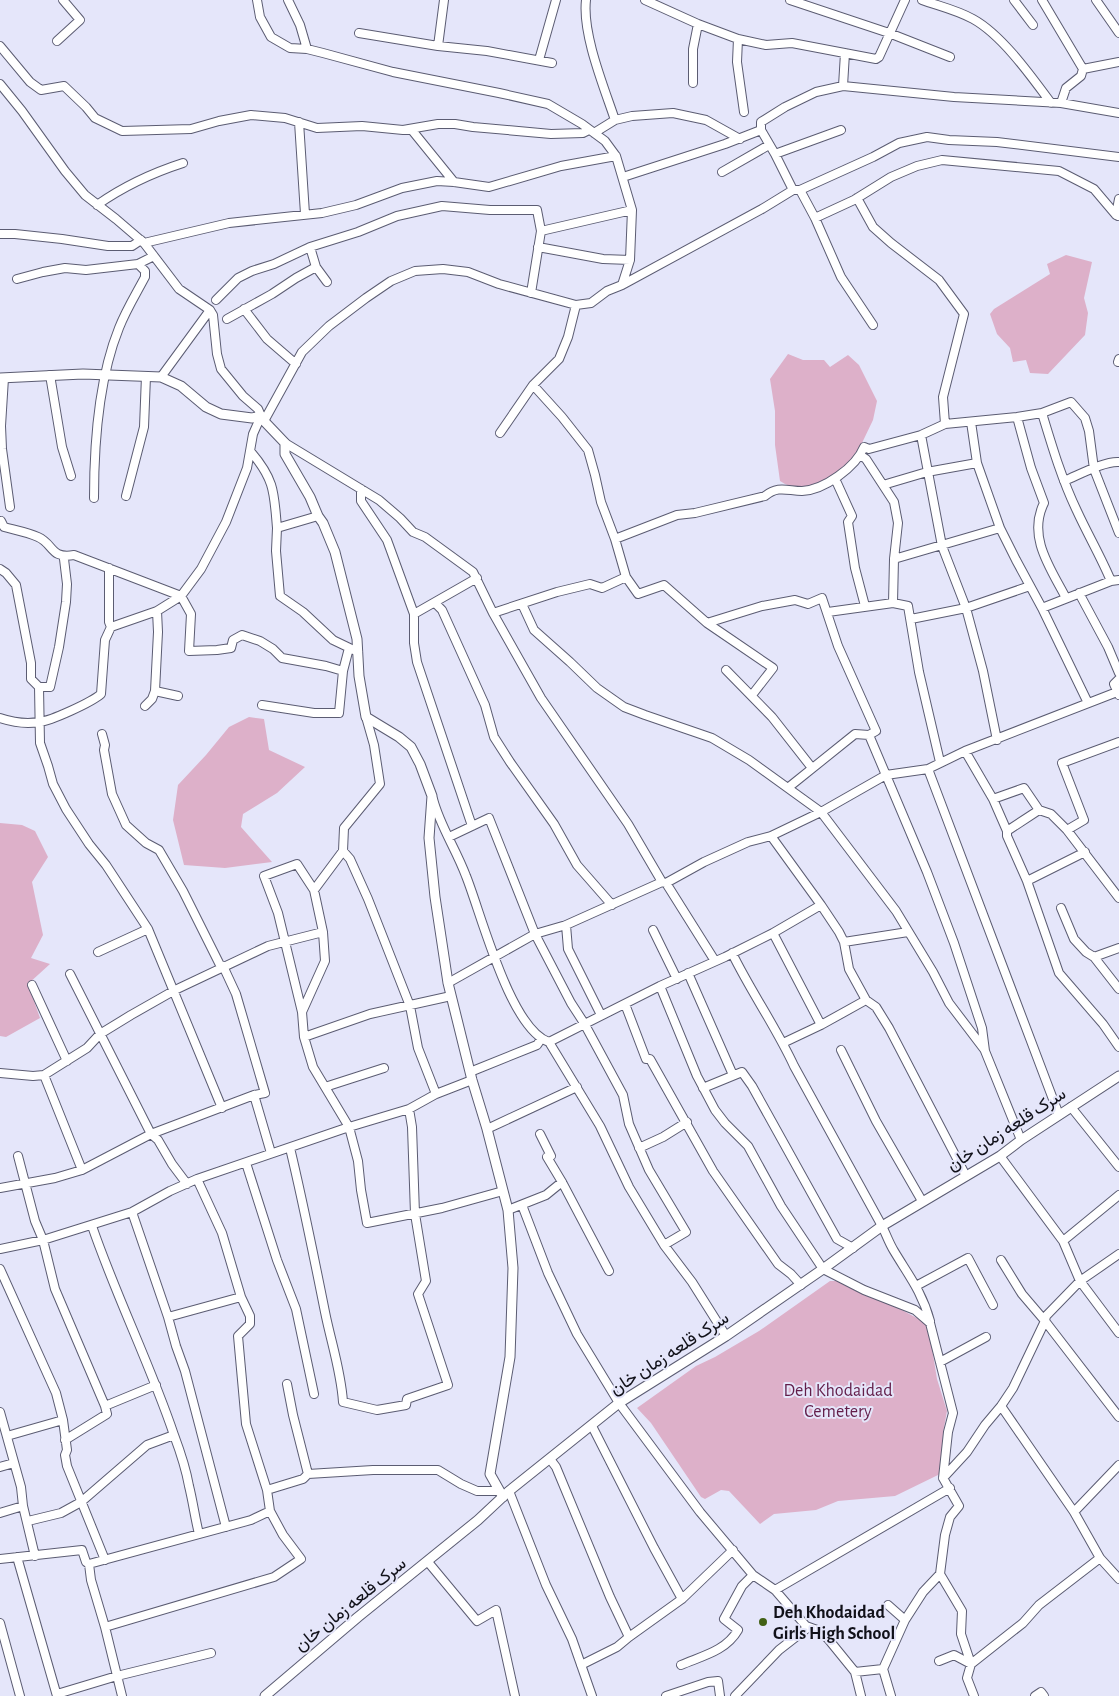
<svg xmlns="http://www.w3.org/2000/svg" width="1119" height="1696" font-family="'Alegreya Sans',Vazirmatn,sans-serif">
<style>
.green{fill:#ddb0c9}
.lines{fill:none;stroke-linecap:round;stroke-linejoin:round}
.minor-casing{stroke:#5b5c72;stroke-width:10}
.tertiary-casing{stroke:#5b5c72;stroke-width:11}
.minor{stroke:#fff;stroke-width:8}
.tertiary{stroke:#fff;stroke-width:9}
.poi-dot{fill:#426115;stroke:#e5e6fa;stroke-width:2}
.labels{text-anchor:middle;stroke-width:4;stroke-linejoin:round;paint-order:stroke}
.street-label{font-size:18px;fill:#111119;stroke:#e5e6fa}
.park-label{font-size:18px;fill:#621d49;stroke:#e5e6fa}
.poi-label{font-size:18px;font-weight:bold;fill:#111119;stroke:#e5e6fa;text-anchor:start}
</style>
<rect width="100%" height="100%" fill="#e5e6fa"/>
<!-- green -->
<path class="green" d="M 1066,255 L 1092,262 L 1084,298 L 1088,313 L 1085,335 L 1048,374 L 1030,373 L 1026,360 L 1013,362 L 1010,348 L 997,334 L 990,314 L 994,309 L 1050,274 L 1047,264 Z
M 788,354 L 803,360 L 824,360 L 830,367 L 848,355 L 859,365 L 877,401 L 873,420 L 862,443 L 848,465 L 822,484 L 798,489 L 785,484 L 780,481 L 775,445 L 775,411 L 770,379 Z
M 249,717 L 264,719 L 269,750 L 305,767 L 277,793 L 243,814 L 241,827 L 272,862 L 225,868 L 184,865 L 173,820 L 178,785 L 206,755 L 229,727 Z
M 0,823 L 22,825 L 35,831 L 48,857 L 32,882 L 43,935 L 31,958 L 50,964 L 28,984 L 40,1018 L 6,1037 L 0,1036 Z
M 830,1281 L 837,1281 L 887,1302 L 928,1324 L 937,1379 L 947,1411 L 943,1433 L 941,1471 L 938,1475 L 895,1496 L 838,1501 L 816,1510 L 774,1514 L 760,1524 L 729,1491 L 721,1490 L 705,1499 L 701,1497 L 651,1423 L 637,1408 L 696,1366 L 715,1357 L 759,1331 Z"/>
<g class="lines">
<!-- minor casing -->
<g class="minor-casing">
<path id="minor" d="M 257,0 L 260,17 L 271,37 L 290,48 L 307,49 L 323,53 L 393,72 L 499,93 L 548,104 L 582,124 L 605,141 L 616,156 L 632,210 L 630,260 L 622,285
M 288,0 L 300,25 L 307,49
M 586,0 C 582,34 604,87 615,120
M 645,0 L 698,24 L 738,39 L 766,45 L 792,43 L 876,59 L 879,57 L 905,0
M 790,0 L 889,33 L 950,57
M 922,0 C 939,6 957,10 973,19 C 1002,35 1031,76 1051,103
M 1014,0 L 1033,25
M 1042,0 L 1083,69
M 1096,0 L 1119,33
M 359,33 L 438,46 L 487,51 L 552,63
M 738,39 L 737,62 L 744,112
M 57,41 L 80,20 L 63,0
M 0,46 L 30,82 L 41,90 L 64,86 L 86,107 L 95,118 L 122,131 L 191,129 L 219,121 L 251,115 L 285,118 L 317,128 L 362,126 L 403,130 L 438,124 L 455,124 L 473,127 L 551,134 L 583,133 L 589,130
M 438,46 L 444,0
M 539,60 L 556,0
M 693,83 L 693,49 L 698,24
M 0,84 L 22,111 L 65,171 L 85,195 L 116,219 L 144,243 L 179,289 L 210,310 L 213,315 L 217,354 L 221,369 L 243,396 L 258,409 L 261,416 L 253,434 L 247,468 L 226,522 L 201,569 L 181,596 L 157,611 L 111,627 L 105,640 L 101,694 C 92,702 51,721 39,722 C 27,724 12,722 0,718
M 843,86 L 845,53
M 1061,103 L 1066,88 L 1081,76 L 1083,69 L 1119,62
M 299,122 L 305,214
M 411,129 L 454,182
M 761,130 L 775,154 L 793,190
M 594,133 L 615,120 L 632,116 L 673,113 L 706,120 L 740,139
M 775,154 L 841,130
M 722,172 L 769,145
M 623,177 L 725,144 L 761,130 L 761,122 L 785,107 L 816,92 L 843,86 L 954,97 L 1061,103 L 1119,113
M 800,190 L 815,218 L 841,277 L 873,325
M 857,198 L 873,227 L 891,243 L 939,280 L 964,314 L 943,397 L 945,424
M 97,205 C 124,186 152,173 183,163
M 1118,216 L 1116,215 L 1119,199
M 815,218 L 854,200 L 891,177 L 917,166 L 942,160 L 1059,171 L 1094,189 L 1116,215
M 541,231 L 632,210
M 0,234 L 15,234 L 62,239 L 108,246 L 132,246 L 141,240
M 144,243 L 229,223 L 322,213 L 356,205 L 402,188 L 437,181 L 454,182 L 489,187 L 561,166 L 616,156
M 310,247 L 316,267 L 327,282
M 538,247 L 603,259 L 630,260
M 17,279 L 43,272 L 65,268 L 86,270 L 138,264 L 154,256
M 216,300 L 238,278 L 252,271 L 274,264 L 310,247 L 358,232 L 397,216 L 442,206 L 490,210 L 537,210 L 541,231 L 531,293
M 244,309 L 267,339 L 296,364
M 227,319 L 272,294 L 296,278 L 316,267
M 1118,362 L 1119,359
M 50,375 L 62,447 L 71,476
M 161,377 L 210,310
M 4,378 L 1,426 L 2,449 L 10,507
M 533,385 L 562,417 L 588,450 L 595,475 L 601,502 L 615,539 L 626,577 L 638,594 L 664,585 L 707,623 L 773,668 L 752,695
M 1042,413 C 1052,446 1062,480 1077,511 C 1088,535 1101,557 1111,581
M 1017,417 L 1031,468 L 1044,503 C 1027,537 1051,569 1066,598
M 264,421 L 302,352 L 329,326 L 366,298 L 391,281 L 415,271 L 443,269 L 468,272 L 499,284 L 576,305 L 591,303 L 607,291 L 622,285 L 762,209 L 793,190 L 800,190 L 873,157 L 899,143 L 927,137 L 949,140 L 997,142 L 1119,157
M 971,422 L 977,463 L 1000,528 L 1016,560 L 1042,608 L 1088,703
M 500,433 L 533,385 L 559,359 L 568,337 L 576,305
M 921,435 L 942,546 L 966,608 L 983,671 L 997,740
M 285,443 L 379,500 L 400,518 L 413,532 L 425,537 L 473,572 L 493,613 L 541,698 L 628,824 L 662,882
M 251,452 C 275,480 274,493 277,528
M 860,455 L 866,459 L 894,502 L 898,523 L 894,559 L 893,603
M 834,480 L 837,483 L 852,516 L 848,522 L 855,568 L 865,606
M 1064,481 C 1079,475 1104,461 1119,462
M 883,485 L 927,472 L 977,463
M 361,489 L 361,501 L 387,540 L 414,614 L 414,643 L 417,662 L 472,826
M 126,496 L 144,427 L 146,376
M 94,498 C 94,443 98,380 119,328 C 126,310 136,294 145,277 L 145,271 L 138,264
M 318,516 L 277,528 L 276,551 L 280,596 L 303,612 L 333,640 L 358,652
M 1,521 L 4,527 C 15,530 27,532 38,537 C 54,544 50,559 74,555 L 181,596 L 191,614 L 189,651 L 217,650 L 231,648 L 233,640 L 242,635 L 260,641 L 273,649 L 282,658 L 326,666 L 343,671
M 615,539 L 677,515 L 695,513 L 765,496 C 778,485 788,491 802,491 C 824,490 856,467 864,447 L 869,449 L 921,435 L 945,424 L 1017,417 L 1042,413 L 1071,402 L 1085,418 L 1089,431 L 1094,469 L 1119,533
M 894,559 L 1000,528
M 109,568 L 109,622 L 111,627
M 0,569 L 6,573 L 16,585 L 31,663 L 31,679 L 39,687 L 40,743 L 48,766 L 53,784 L 66,809 L 89,844 L 106,865 L 148,929 L 222,1108
M 1079,593 L 1108,647 L 1119,673
M 435,603 L 442,610 L 485,705 L 494,737 L 510,762 L 554,824 L 577,865 L 612,905
M 522,604 L 534,630 L 570,662 L 597,688 L 624,707 L 645,715 L 712,738 L 749,760 L 821,812 L 896,911 L 933,972 L 949,1003 L 984,1049
M 1042,608 L 1111,581 L 1119,580
M 828,612 L 893,603 L 908,606 L 919,672 L 940,762
M 493,613 L 557,592 L 590,584 L 602,588 L 626,577
M 414,614 L 477,578
M 911,619 L 966,608 L 1030,586
M 707,623 L 762,606 L 795,600 L 808,604 L 822,598 L 838,646 L 876,731 L 869,735 L 927,872 L 954,943 L 982,1028 L 985,1051 L 1021,1140
M 726,670 L 772,717 L 812,768
M 1119,679 L 1114,684 L 1119,695
M 39,687 L 50,687 L 59,647 L 66,602 L 67,584 L 64,559 L 65,556
M 155,691 L 178,696
M 262,705 L 314,713 L 339,713 L 343,671 L 349,648
M 145,706 L 152,699 L 155,691 L 158,632 L 157,611
M 366,717 L 374,745 L 380,784 L 344,828 L 343,851 L 314,890 L 323,932 L 325,961 L 302,1012 L 304,1037 L 313,1067 L 349,1127 L 358,1161 L 361,1190 L 367,1223 L 442,1208 L 503,1191
M 102,734 L 105,745 L 104,750 L 112,794 L 126,825 L 146,843 L 159,850 L 183,891 L 221,967
M 965,751 L 993,799 L 1007,831 L 1007,836 L 1027,881 L 1059,973 L 1103,1024 L 1119,1047
M 928,769 L 1059,1115
M 789,787 L 855,734 L 869,735
M 433,799 C 440,826 456,849 466,876 C 481,913 510,1029 549,1042 L 600,1126 L 629,1187 L 664,1245 L 692,1282 L 726,1336
M 993,799 L 1024,788 L 1039,810 L 1051,814 L 1067,830 L 1119,898
M 1067,830 L 1084,820 L 1062,763 L 1119,742
M 1007,831 L 1039,810
M 771,836 L 821,905 L 839,932 L 844,942 L 849,969 L 866,1000 L 876,1007 L 889,1028 L 966,1176
M 449,837 L 489,818 L 535,934 L 571,1003 L 584,1023 L 623,1095 L 629,1124 L 649,1170 L 686,1232 L 664,1245
M 343,851 L 350,859 L 368,899 L 410,1006 L 418,1048 L 436,1094
M 1027,881 L 1085,852
M 666,883 L 715,961
M 1061,908 L 1074,939 L 1086,952 L 1094,957 L 1119,989
M 566,925 L 568,949 L 601,1015
M 653,930 L 677,979
M 773,933 L 821,1025
M 844,942 L 908,932
M 98,952 L 148,929
M 732,953 C 751,992 776,1027 794,1066 L 882,1226 C 886,1234 889,1243 894,1251 C 909,1276 922,1292 930,1321
M 1094,957 L 1119,948
M 223,966 L 236,994 L 265,1093 L 254,1095
M 688,973 L 733,1075
M 70,974 L 151,1134 L 158,1140 L 172,1164 L 187,1184
M 448,983 L 535,934 L 566,925 L 662,882 L 666,883 L 704,862 L 748,842 L 771,836 L 821,812 L 886,775 L 928,769 L 965,751 L 1117,692
M 32,985 L 67,1061
M 660,986 L 697,1076 L 715,1110 L 725,1123 L 748,1146 L 781,1206 L 823,1269 L 864,1290 L 915,1310 L 930,1323 L 953,1413 L 948,1432 L 943,1478 L 959,1506 L 950,1517 L 945,1535 L 940,1574 L 923,1592 L 905,1620 L 883,1669 L 891,1696
M 625,1004 L 646,1059 L 650,1059 L 713,1171 L 778,1264 L 791,1274 L 801,1285
M 302,1012 L 278,913 L 264,876 L 297,864 L 314,890
M 304,1037 L 370,1014 L 451,996
M 549,1042 L 660,986 L 725,957 L 773,933 L 821,905
M 783,1043 L 821,1025 L 866,1000
M 841,1050 L 876,1121 L 922,1201
M 470,1072 L 537,1045 L 541,1039
M 0,1073 L 33,1076 L 44,1075 L 87,1048 L 100,1034 L 131,1015 L 175,990 L 268,946 L 323,932
M 44,1075 L 82,1170
M 325,1087 L 384,1068
M 703,1088 L 742,1072 L 752,1086 L 837,1239 L 853,1248
M 1071,1107 L 1119,1167
M 487,1129 L 577,1087
M 540,1134 L 551,1156 L 547,1157 L 562,1182 L 609,1271
M 290,1148 C 303,1202 314,1257 325,1312 C 331,1342 341,1371 343,1402 L 377,1410 L 406,1405 L 407,1399 L 448,1385 L 418,1294 L 426,1281 L 415,1214 L 412,1127 L 409,1109
M 639,1148 L 663,1137 L 687,1122
M 18,1156 L 35,1221 L 43,1240 L 55,1289 L 105,1406 L 107,1414 L 65,1440
M 1000,1156 L 1063,1241 L 1080,1281 L 1119,1333
M 246,1163 L 277,1260 L 296,1309 L 314,1394
M 0,1188 L 55,1178 L 82,1170 L 151,1134 L 254,1095 L 271,1153
M 522,1205 L 548,1273 L 577,1334 L 619,1403 L 700,1512 L 753,1575 L 775,1590 L 806,1626 L 820,1631 L 829,1640 L 855,1672 L 883,1669
M 508,1210 L 546,1195 L 562,1182
M 132,1212 L 168,1317 L 176,1346 L 185,1371 L 226,1527
M 92,1226 C 116,1296 150,1364 174,1435 C 180,1451 186,1469 189,1486 C 193,1502 195,1518 199,1534
M 1063,1241 L 1119,1195
M 0,1249 L 43,1240 L 132,1212 L 170,1191 L 197,1179 L 349,1127 L 409,1109 L 436,1094 L 472,1080
M 1001,1260 L 1022,1294 L 1045,1321 L 1119,1417
M 0,1269 L 56,1393 L 63,1420 L 67,1450 L 65,1455 L 67,1466 L 105,1560
M 916,1286 L 968,1258 L 993,1305
M 168,1317 L 241,1297
M 940,1362 L 986,1337
M 287,1384 L 293,1415 L 308,1474
M 105,1406 L 156,1385
M 1001,1406 L 1074,1512 L 1100,1558 L 1119,1579
M 0,1412 L 21,1487 L 23,1506 L 35,1556
M 592,1426 L 654,1548 L 682,1599
M 7,1436 L 63,1420
M 550,1459 L 556,1467 L 610,1597 L 629,1637
M 0,1467 L 14,1463
M 943,1478 L 967,1452 L 985,1425 L 1001,1406 L 1013,1388 L 1045,1321 L 1046,1316 L 1080,1281 L 1119,1254
M 267,1490 L 303,1479 L 308,1474 L 373,1470 L 438,1470 L 461,1484 L 477,1491 L 499,1491
M 509,1491 L 546,1585 L 572,1639 L 592,1696
M 1074,1512 L 1119,1465
M 0,1513 L 23,1506
M 28,1521 L 61,1513 L 81,1502 L 147,1445 L 174,1435
M 17,1557 L 57,1696
M 0,1559 L 82,1550 L 86,1562 L 89,1564
M 428,1562 L 477,1621 L 496,1610 L 515,1696
M 940,1574 L 962,1611 L 961,1634 L 971,1664 L 967,1678 L 974,1696
M 775,1590 L 950,1488
M 888,1605 L 905,1620
M 0,1623 L 20,1696
M 105,1627 L 274,1577 L 301,1559 L 283,1535 L 270,1511 L 267,1490 L 246,1424 L 238,1336 L 250,1324 L 250,1316 L 241,1297 L 222,1233 L 197,1179
M 939,1661 L 954,1655 L 971,1664 L 1023,1623 L 1039,1605 L 1100,1558
M 581,1665 L 617,1647 L 629,1637 L 682,1599 L 733,1550
M 681,1665 C 702,1656 726,1651 738,1630 L 724,1619 L 742,1586 L 753,1575
M 855,1672 L 861,1696
M 57,1694 L 117,1676 L 211,1653
M 122,1696 L 105,1627 L 91,1580 L 89,1564 L 251,1520 L 270,1511
M 666,1696 L 708,1682 L 718,1681 L 720,1696
M 735,1696 L 779,1650 L 806,1629 L 806,1626
M 1035,1696 L 1041,1692 L 1044,1696"/>
</g>
<!-- tertiary casing -->
<g class="tertiary-casing">
<path id="tertiary" d="M 0,378 L 83,374 L 161,377 L 181,386 L 206,407 L 221,414 L 252,418 L 261,416 L 264,421 L 285,443 L 285,454 L 310,497 L 318,516 L 323,523 L 335,552 L 357,639 L 359,676 L 366,717 L 399,737 L 411,747 L 420,764 L 432,796 L 429,838 L 435,897 L 448,983 L 472,1080 L 487,1129 L 508,1210 L 513,1268 L 510,1357 L 490,1474 L 503,1497
M 265,1696 L 358,1617 L 478,1520 L 509,1491 L 619,1403 L 726,1336 L 823,1269 L 882,1226 L 1000,1156 L 1021,1140 L 1119,1076"/>
</g>
<!-- minor -->
<use href="#minor" class="minor"/>
<!-- tertiary -->
<use href="#tertiary" class="tertiary"/>
</g>
<!-- markers -->
<circle class="poi-dot" cx="763" cy="1622" r="5"/>
<g class="labels">
<!-- street labels -->
<g class="street-label">
<text transform="translate(1006 1129) rotate(-33)" y="6">سرک قلعه زمان خان</text>
<text transform="translate(669 1353) rotate(-33)" y="6">سرک قلعه زمان خان</text>
<text transform="translate(350 1604) rotate(-39)" y="6">سرک قلعه زمان خان</text>
</g>
<!-- park labels -->
<g class="park-label">
<text x="838" y="1396">Deh Khodaidad<tspan x="838" dy="21">Cemetery</tspan></text>
</g>
<!-- poi labels -->
<g class="poi-label">
<text x="773" y="1618">Deh Khodaidad<tspan x="773" dy="21">Girls High School</tspan></text>
</g>
</g>
</svg>
